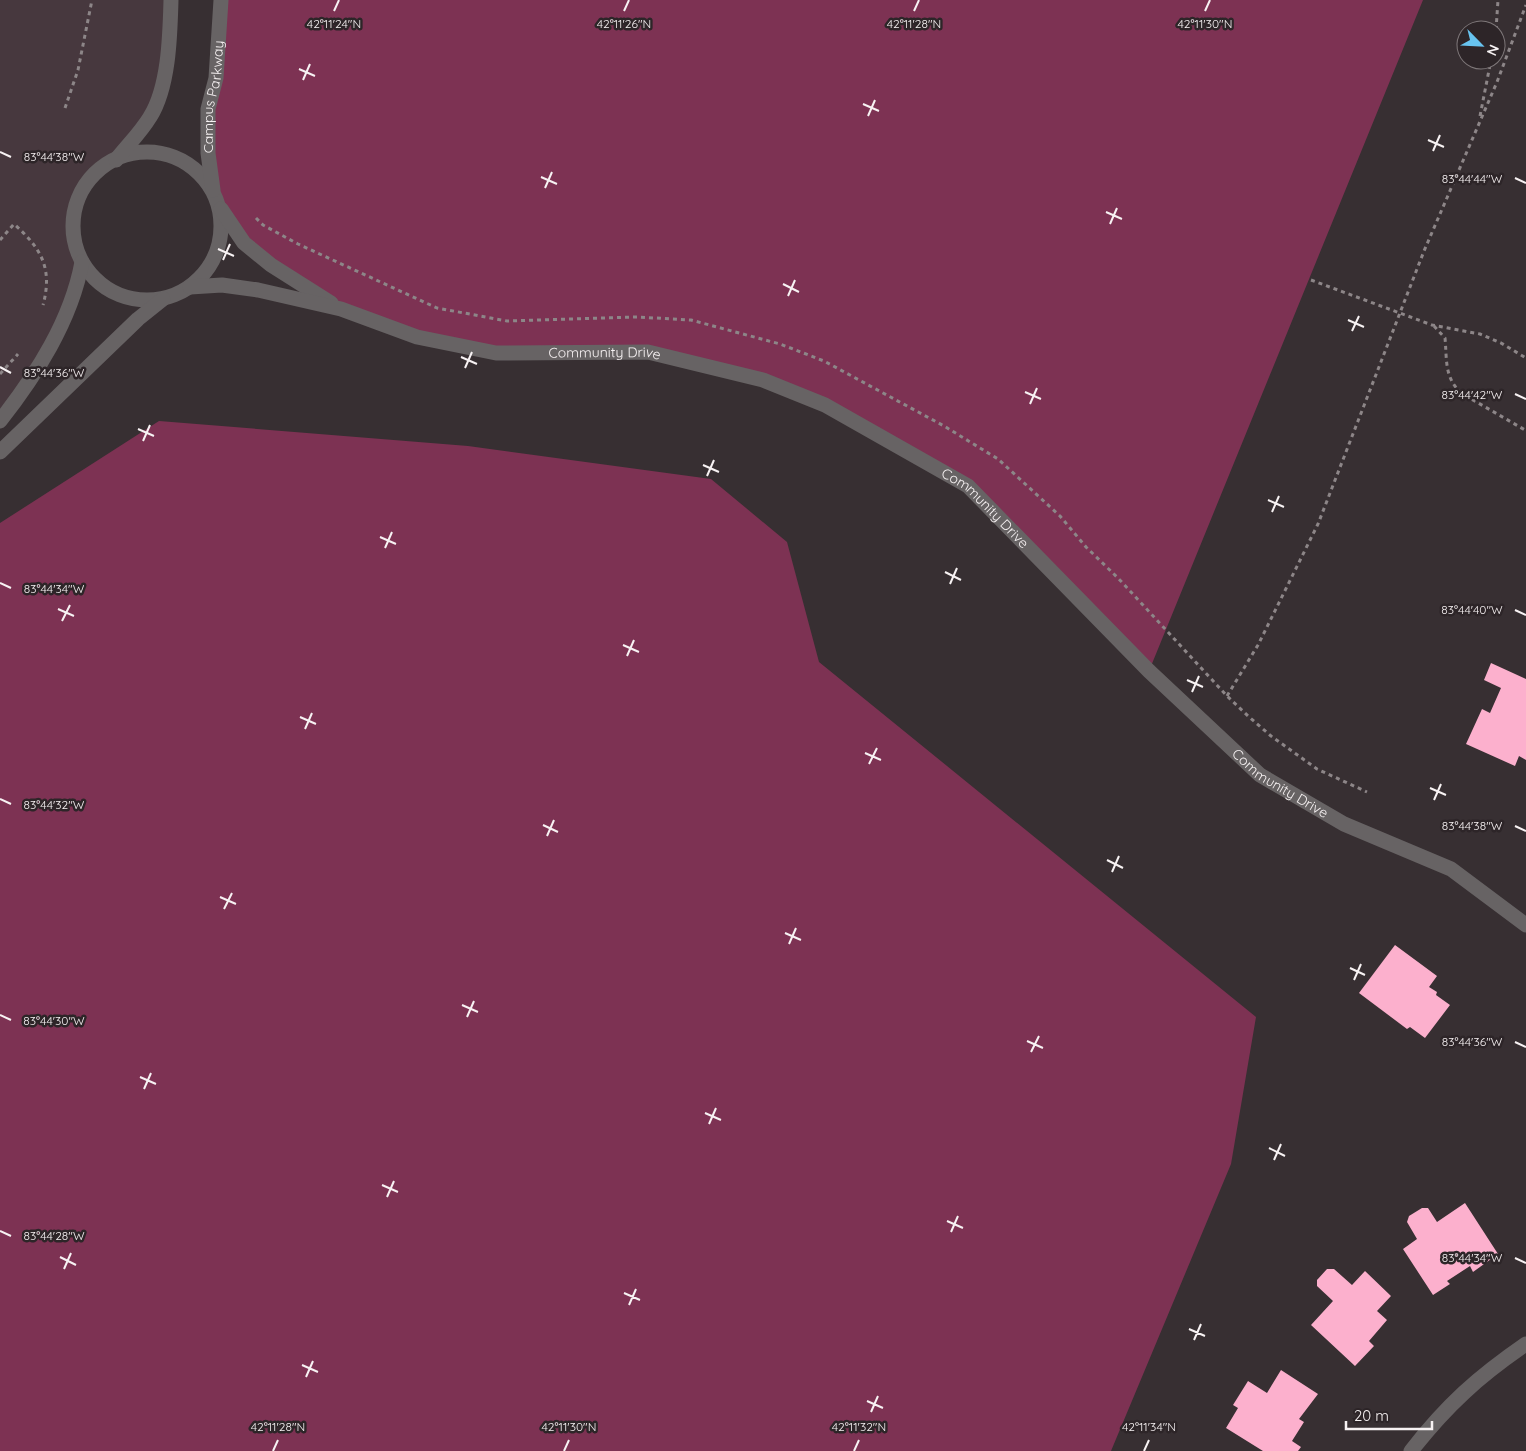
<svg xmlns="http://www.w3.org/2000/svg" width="1526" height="1451" font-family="Quicksand,sans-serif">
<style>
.built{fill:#47383e}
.green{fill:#7d3253}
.building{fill:#fcb0cd}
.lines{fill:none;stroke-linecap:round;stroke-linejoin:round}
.path{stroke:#8d8688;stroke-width:3;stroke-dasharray:4 4;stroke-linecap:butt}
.street{stroke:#676364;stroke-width:15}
.ticks{fill:none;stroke:#f7f2f3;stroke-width:2}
.labels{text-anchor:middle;stroke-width:5;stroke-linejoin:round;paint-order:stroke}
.street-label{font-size:14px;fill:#f7f2f3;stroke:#2d2528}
.ticks-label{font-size:12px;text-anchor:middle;fill:#f7f2f3;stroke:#2d2528;stroke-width:5;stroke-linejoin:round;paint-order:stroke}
</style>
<rect width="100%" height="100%" fill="#372f32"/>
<!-- built -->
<path class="built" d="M 0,0 L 171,0 L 158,99 L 116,160 L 97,172 L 86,185 L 78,201 L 74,218 L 74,235 L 82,262 L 78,284 L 0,421 Z"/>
<!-- green -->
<path class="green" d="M 221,0 L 1423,0 L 1149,671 L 968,486 L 825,405 L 648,352 L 496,353 L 341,309 L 271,265 L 218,204 L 214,194 L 208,153 Z
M 159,421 L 468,446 L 711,479 L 787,542 L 819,662 L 1256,1017 L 1231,1164 L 1111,1451 L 0,1451 L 0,523 Z"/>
<!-- building -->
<path class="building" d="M 1491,663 L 1526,679 L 1526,760 L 1519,756 L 1515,766 L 1466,744 L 1482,709 L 1490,713 L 1501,688 L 1484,680 Z
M 1395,945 L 1437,976 L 1429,987 L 1437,992 L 1436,995 L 1450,1005 L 1425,1038 L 1410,1027 L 1407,1029 L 1359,993 Z
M 1465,1203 L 1498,1254 L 1473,1272 L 1470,1266 L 1447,1281 L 1450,1284 L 1433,1295 L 1403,1249 L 1417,1239 L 1407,1222 L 1409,1216 L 1422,1208 L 1428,1208 L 1437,1222 Z
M 1327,1269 L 1334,1269 L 1352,1285 L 1365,1271 L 1391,1296 L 1377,1311 L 1387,1320 L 1369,1341 L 1374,1346 L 1355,1366 L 1311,1325 L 1333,1301 L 1317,1286 L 1317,1280 Z
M 1281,1370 L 1318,1394 L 1299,1419 L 1304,1422 L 1292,1441 L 1301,1447 L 1298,1451 L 1263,1451 L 1226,1428 L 1238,1408 L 1233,1405 L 1248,1381 L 1267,1393 Z"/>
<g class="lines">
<!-- path -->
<path class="path" d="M 1496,30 L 1498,0
M 65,108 L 78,70 L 92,0
M 1480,116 L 1491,60
M 256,218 L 263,225 L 298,244 L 437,308 L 507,321 L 637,317 L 691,320 L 780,344 L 824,361 L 944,426 L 998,459 L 1060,516 L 1086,547 L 1118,578 L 1227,696 L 1248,716 L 1271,736 L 1317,769 L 1367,792
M 0,240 L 14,224 C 41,248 53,268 43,305
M 1311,280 L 1432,325 L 1480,334 L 1501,343 L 1526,358
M 1434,326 L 1445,338 C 1447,359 1444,377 1461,393 L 1525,430
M 0,374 L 18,354
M 1227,696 L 1258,645 L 1318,524 L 1424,251 L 1497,82 L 1526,5"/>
<!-- street -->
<g class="street">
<circle cx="147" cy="226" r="74"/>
<path d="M 116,160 C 127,146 141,132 150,117 C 169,87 170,35 171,0"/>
<path id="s1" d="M 213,190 L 208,153 L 208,109 L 216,78 L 221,0"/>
<path d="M 221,209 L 244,243 L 271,265 L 331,303"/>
<path id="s2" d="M 190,287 L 222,285 L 258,290 L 341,309 L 417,337 L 496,353 L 648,352 L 763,380 L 825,405 L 968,486 L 1149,671 L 1260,775 L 1344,824 L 1451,869 L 1526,925"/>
<path d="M 0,421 C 36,375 71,321 82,262"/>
<path d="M 0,452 L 138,319 L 163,299"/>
<path d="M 1411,1451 C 1447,1405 1478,1377 1526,1344"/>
</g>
</g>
<!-- ticks -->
<path class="ticks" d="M 334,11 L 339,0M 624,11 L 629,0M 914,11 L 919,0M 1205,11 L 1210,0M 299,69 L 315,76M 303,80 L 310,64M 863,104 L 879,111M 868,116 L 875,100M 1428,140 L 1444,147M 1433,151 L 1440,135M 0,152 L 11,157M 541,177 L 557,184M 1515,178 L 1526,183M 545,188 L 552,172M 1106,212 L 1122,219M 1110,224 L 1117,208M 218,249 L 234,256M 223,260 L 230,244M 783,284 L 799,292M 788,296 L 795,280M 1348,320 L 1364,327M 1352,331 L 1359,316M 461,357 L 477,364M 0,367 L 11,373M 465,368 L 472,352M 1025,392 L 1041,399M 1515,394 L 1526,399M 1030,404 L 1037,388M 138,429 L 154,436M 143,441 L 150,425M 703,465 L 719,472M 707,476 L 714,460M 1268,500 L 1284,507M 1272,512 L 1279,496M 380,537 L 396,544M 385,548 L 392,532M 945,572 L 961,580M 0,583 L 11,588M 950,584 L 957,568M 58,609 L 74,616M 1515,610 L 1526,615M 62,621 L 70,605M 623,645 L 639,652M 627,656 L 634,640M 1187,680 L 1203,687M 1192,692 L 1199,676M 300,717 L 316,724M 305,729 L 312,713M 865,753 L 881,760M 869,764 L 877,748M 1430,788 L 1446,795M 0,799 L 11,804M 1434,800 L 1441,784M 543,825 L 558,832M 1515,826 L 1526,831M 547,836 L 554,820M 1107,860 L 1123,868M 1112,872 L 1119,856M 220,897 L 236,904M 224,909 L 232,893M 785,933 L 801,940M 789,944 L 796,928M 1350,968 L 1365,975M 1354,980 L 1361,964M 462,1005 L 478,1012M 0,1015 L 11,1020M 467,1017 L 474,1001M 1027,1041 L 1043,1048M 1515,1042 L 1526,1047M 1031,1052 L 1039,1036M 140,1077 L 156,1084M 144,1089 L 151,1073M 705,1113 L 721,1120M 709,1124 L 716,1108M 1269,1148 L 1285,1156M 1274,1160 L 1281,1144M 382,1185 L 398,1192M 387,1197 L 394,1181M 947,1221 L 963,1228M 0,1231 L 11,1236M 951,1232 L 958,1216M 60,1257 L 76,1265M 1515,1258 L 1526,1263M 64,1269 L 71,1253M 624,1293 L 640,1300M 629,1305 L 636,1289M 1189,1329 L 1205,1336M 1194,1340 L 1201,1324M 302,1365 L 318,1372M 306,1377 L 313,1361M 867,1401 L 883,1408M 871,1412 L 878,1396M 273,1451 L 278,1440M 564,1451 L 569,1440M 854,1451 L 859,1440M 1144,1451 L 1149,1440"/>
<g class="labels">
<!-- street labels -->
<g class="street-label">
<text dy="5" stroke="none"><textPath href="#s1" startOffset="94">Campus Parkway</textPath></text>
<text dy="5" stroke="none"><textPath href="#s2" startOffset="424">Community Drive</textPath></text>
<text dy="5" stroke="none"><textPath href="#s2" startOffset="844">Community Drive</textPath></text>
<text dy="5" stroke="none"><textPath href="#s2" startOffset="1249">Community Drive</textPath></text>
</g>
</g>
<g class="ticks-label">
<text x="334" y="28">42°11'24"N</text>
<text x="914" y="28">42°11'28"N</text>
<text x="1205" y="28">42°11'30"N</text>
<text x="624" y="28">42°11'26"N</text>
<text x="54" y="161">83°44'38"W</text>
<text x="1472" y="183">83°44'44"W</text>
<text x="54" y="377">83°44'36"W</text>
<text x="1472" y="399">83°44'42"W</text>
<text x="54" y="593">83°44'34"W</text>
<text x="1472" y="614">83°44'40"W</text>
<text x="54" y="809">83°44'32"W</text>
<text x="1472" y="830">83°44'38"W</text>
<text x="54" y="1025">83°44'30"W</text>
<text x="1472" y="1046">83°44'36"W</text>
<text x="54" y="1240">83°44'28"W</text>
<text x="1472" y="1262">83°44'34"W</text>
<text x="278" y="1431">42°11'28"N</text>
<text x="569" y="1431">42°11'30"N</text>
<text x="859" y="1431">42°11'32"N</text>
<text x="1149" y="1431">42°11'34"N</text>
</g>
<!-- north arrow -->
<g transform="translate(1481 45) rotate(114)"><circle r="24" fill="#2d2528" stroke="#7e7779"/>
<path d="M0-4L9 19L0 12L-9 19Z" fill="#68c4f0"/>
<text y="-8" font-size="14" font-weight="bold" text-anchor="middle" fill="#f7f2f3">N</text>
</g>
<!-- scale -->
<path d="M1346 1421v8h86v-8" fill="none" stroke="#f7f2f3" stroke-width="2.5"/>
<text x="1354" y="1421" font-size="15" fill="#f7f2f3" stroke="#2d2528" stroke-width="4" paint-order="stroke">20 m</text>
</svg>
